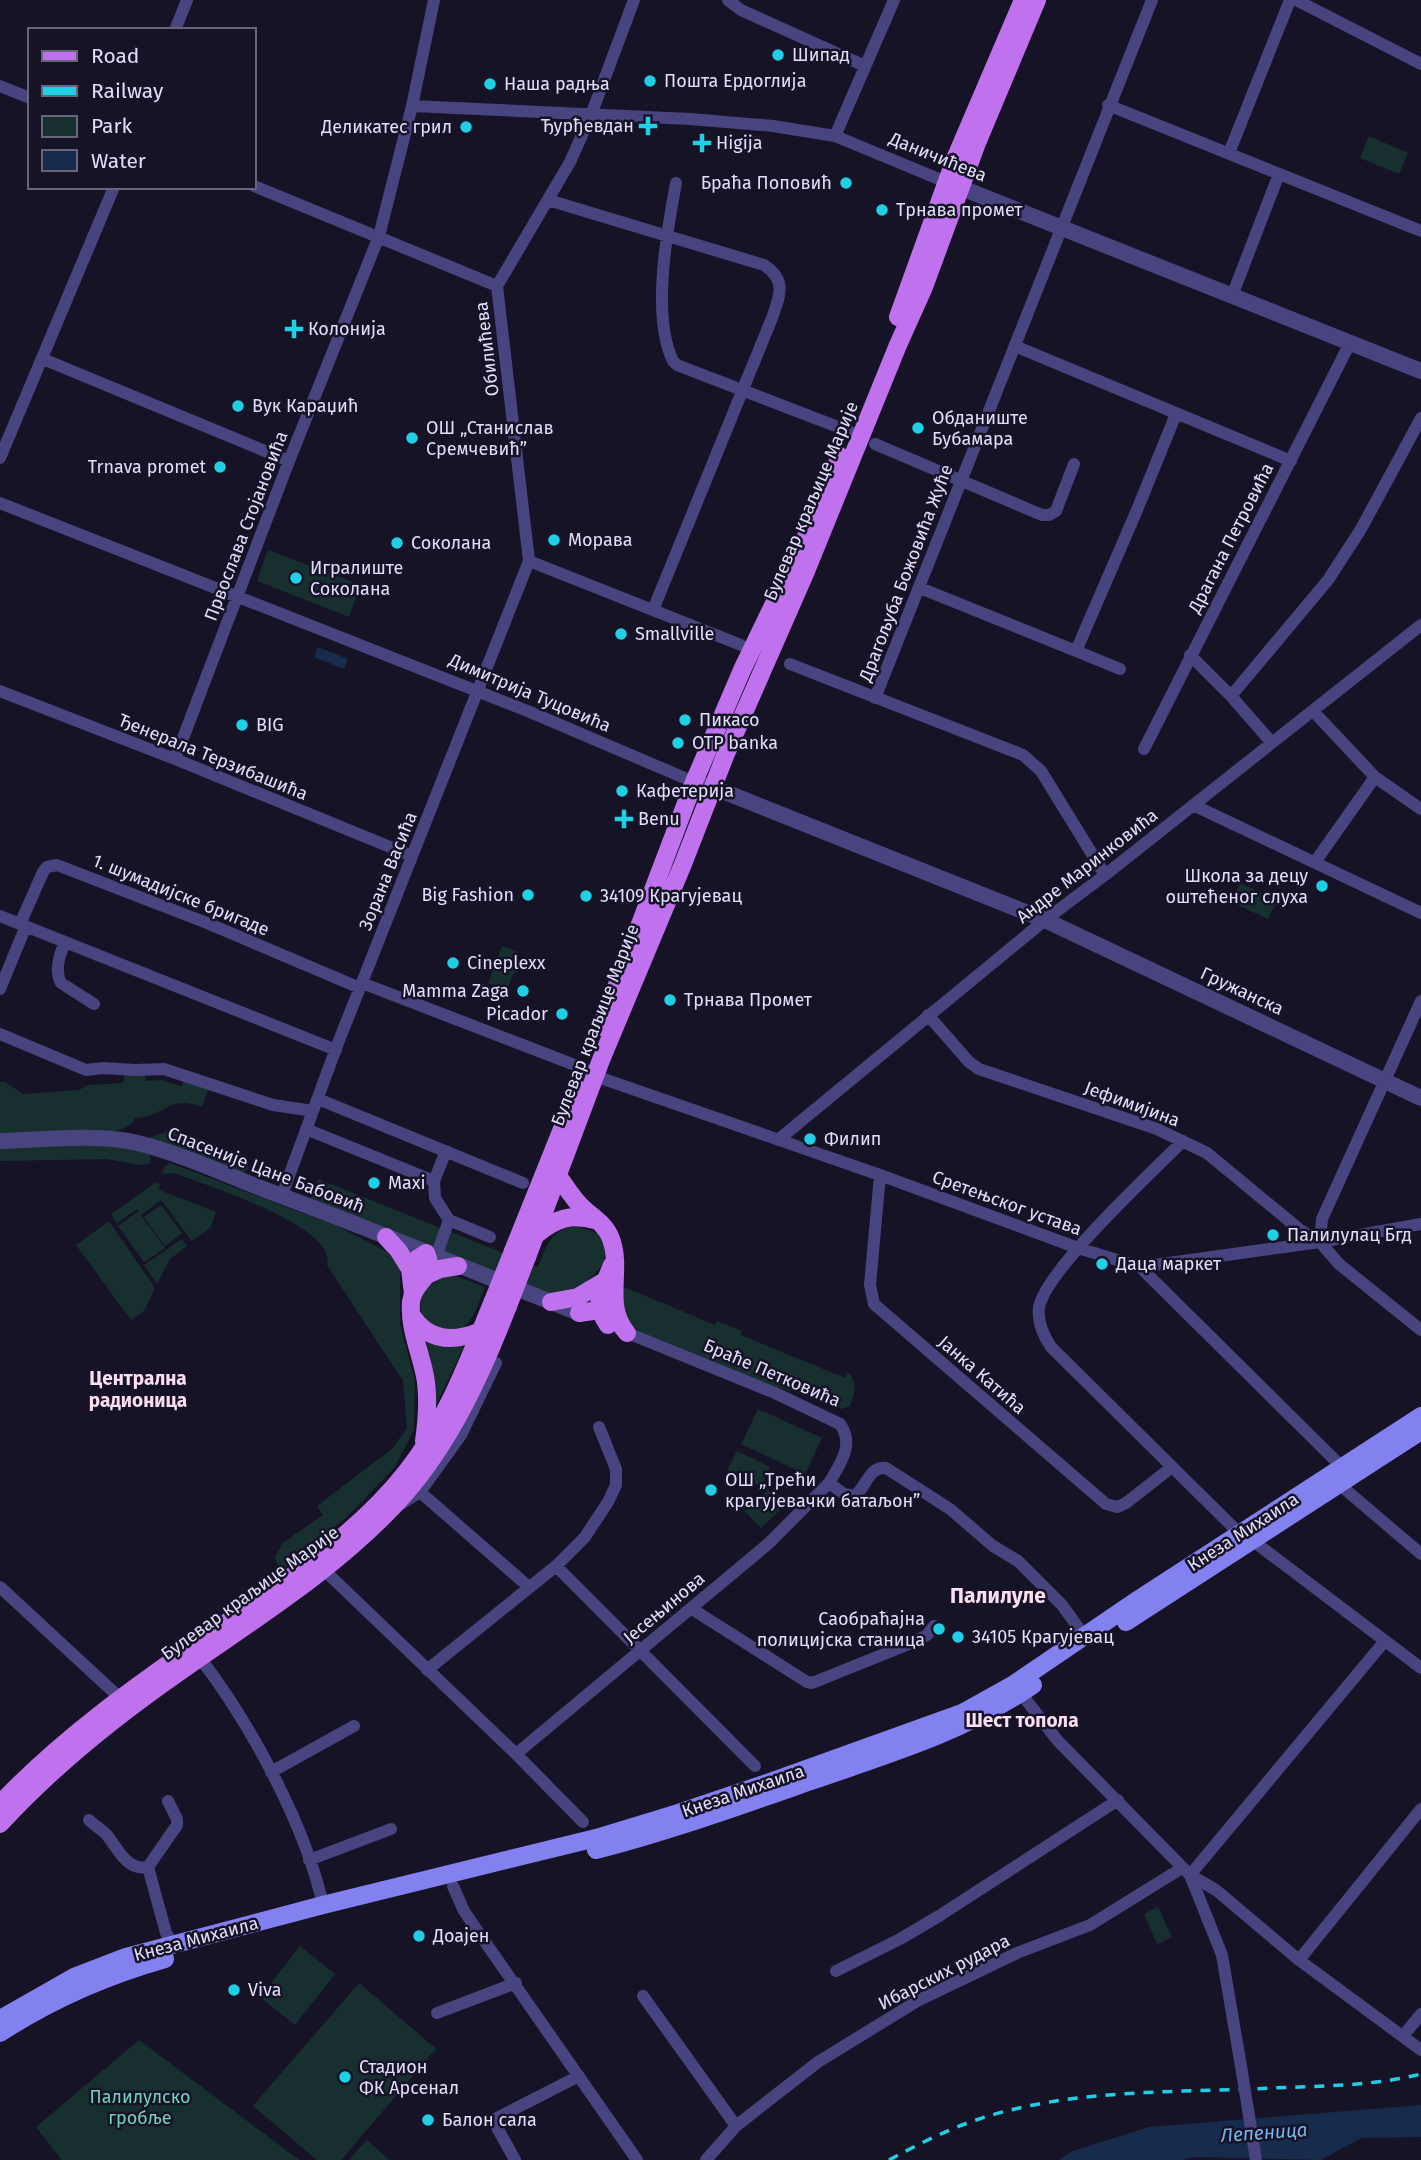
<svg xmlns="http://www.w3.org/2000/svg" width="1421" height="2160" font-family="'Fira Sans',sans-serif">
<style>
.green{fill:#17302f}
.water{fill:#172c4c}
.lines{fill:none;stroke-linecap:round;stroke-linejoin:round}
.minor{stroke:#474480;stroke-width:12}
.tertiary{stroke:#474480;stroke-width:16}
.secondary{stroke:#8380ef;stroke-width:18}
.primary{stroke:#c072ee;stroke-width:18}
.rail{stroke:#21cfe4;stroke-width:3.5;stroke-dasharray:10 9;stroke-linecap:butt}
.minor-bridge{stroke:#474480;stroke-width:12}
.primary-bridge{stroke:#c072ee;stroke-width:18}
.poi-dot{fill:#21cfe4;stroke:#171327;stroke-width:2.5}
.labels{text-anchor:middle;stroke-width:5;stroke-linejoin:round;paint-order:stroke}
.poi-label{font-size:18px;fill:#e1ddfb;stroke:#171327;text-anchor:start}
.street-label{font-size:18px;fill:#e1ddfb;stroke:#171327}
.park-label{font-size:18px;fill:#71d3bb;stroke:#171327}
.neighbourhood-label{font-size:19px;font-weight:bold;fill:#fbdff1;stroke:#171327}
.water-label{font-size:19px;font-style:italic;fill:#78b7ee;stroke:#171327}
.quarter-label{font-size:21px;font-weight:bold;fill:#fbdff1;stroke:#171327}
</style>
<rect width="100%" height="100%" fill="#171327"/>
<!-- green -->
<path class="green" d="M 1369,136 L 1408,153 L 1399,174 L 1360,158 Z
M 268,550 L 361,585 L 349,617 L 257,581 Z
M 1240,883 L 1277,900 L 1268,919 L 1231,902 Z
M 502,946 L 518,952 L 515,962 L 519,971 L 513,974 L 507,990 L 488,983 Z
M 145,1073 L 146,1081 L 161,1080 L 182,1086 L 183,1077 L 209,1088 L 202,1107 C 169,1094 164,1117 135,1118 C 131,1128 119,1130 109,1133 L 0,1135 L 0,1082 L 5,1082 L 23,1094 L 79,1090 L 88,1085 L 123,1083 L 125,1074 Z
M 174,1129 L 243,1155 L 249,1168 L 243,1174 L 146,1139 Z
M 77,1145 C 96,1145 135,1143 150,1155 L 151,1163 L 140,1165 L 107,1159 L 0,1161 L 0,1147 Z
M 170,1163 L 337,1226 L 387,1252 L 400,1268 L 400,1324 L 415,1381 L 414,1430 L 394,1468 L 348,1516 L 284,1568 L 278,1566 L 275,1557 L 283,1543 L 323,1515 L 317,1506 L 392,1449 L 407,1428 L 403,1381 L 327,1265 C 338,1226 204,1185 175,1173 L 164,1174 L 162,1171 L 165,1166 Z
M 318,1179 L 441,1228 L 433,1249 L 310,1200 Z
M 155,1183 L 160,1184 L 159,1190 L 216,1212 L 210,1228 L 192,1241 L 161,1200 L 141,1215 L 165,1248 L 144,1262 L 118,1226 L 139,1211 L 137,1209 L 117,1223 L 111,1214 Z
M 161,1205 L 182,1233 L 165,1246 L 144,1217 Z
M 109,1221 L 155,1288 L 144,1311 L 131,1320 L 76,1245 Z
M 577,1226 L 597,1233 L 604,1243 L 605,1254 L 603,1265 L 581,1287 L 550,1294 L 443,1253 L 451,1232 L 538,1267 C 547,1245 551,1229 577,1226 Z
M 182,1239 L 187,1246 L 170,1259 L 157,1284 L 144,1265 Z
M 453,1275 L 485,1287 C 480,1299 475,1316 465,1326 C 461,1330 456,1330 450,1330 C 409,1329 411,1282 453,1275 Z
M 619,1278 L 624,1287 L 715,1325 L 717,1321 L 742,1331 L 741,1335 L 845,1378 L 847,1372 C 859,1382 854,1393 850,1406 L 841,1409 L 810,1396 L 776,1387 L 638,1331 L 626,1319 Z
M 424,1338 L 452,1346 L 464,1346 L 432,1414 Z
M 758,1409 L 822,1438 L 805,1474 L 741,1444 Z
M 737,1451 L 770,1467 L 761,1487 L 727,1471 Z
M 768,1490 L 783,1507 L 761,1528 L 745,1511 Z
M 1158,1907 L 1172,1937 L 1157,1944 L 1144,1914 Z
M 300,1946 L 335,1974 L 295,2025 L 260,1997 Z
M 359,1983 L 436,2049 L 341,2160 L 317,2160 L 253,2106 Z
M 139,2040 L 299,2160 L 62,2160 L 36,2127 Z
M 367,2140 L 389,2160 L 349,2160 Z"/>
<!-- water -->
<path class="water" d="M 318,647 L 348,659 L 344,669 L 314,657 Z
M 1421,2105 L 1421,2137 L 1361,2138 L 1321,2160 L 1194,2157 L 1182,2160 L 1059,2160 L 1073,2151 L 1149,2127 Z"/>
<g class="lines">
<!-- minor -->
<path class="minor" d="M 728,0 L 741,10 L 865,66
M 1296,0 L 1421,64
M 175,30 L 187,0
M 0,86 L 30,98
M 1108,105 L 1421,231
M 412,106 L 690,119 L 773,126 L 835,136 L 946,182
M 835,136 L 894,0
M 1229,153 L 1290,0
M 676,183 C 667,231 651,316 673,361 L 677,365 L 851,432
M 254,186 L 497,286
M 548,200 L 764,265 C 787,280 780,295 772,318 L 653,610
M 1232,296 L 1279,174
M 1015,346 L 1291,461
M 43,359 L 289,461
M 875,444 L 1042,515 L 1049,515 L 1056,511 L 1074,464
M 0,458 L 114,187
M 0,503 L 530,712 L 694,782
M 529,561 L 741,645
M 920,588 L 1076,651
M 1190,655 L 1231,696 L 1272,743
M 790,664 L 1023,755 L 1041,771 L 1105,875
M 1120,669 L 1076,651 L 1137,510 L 1176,414
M 0,691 L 175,759 L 412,856
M 1231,696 L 1328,580 L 1361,529 L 1421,418
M 875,698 L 1152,0
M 1313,711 L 1375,777 L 1421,809
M 1144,749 L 1350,343
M 175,759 L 289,461 L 379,236 L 412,106 L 434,0
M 1193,805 L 1421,913
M 1315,862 L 1375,777
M 0,916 L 336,1050
M 20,924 L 43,872 L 47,867 L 57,865 L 207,923 L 360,988
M 65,942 C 60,954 54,970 61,983 L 94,1004
M 362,983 L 585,1069
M 0,989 L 26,926
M 928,1015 L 969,1062 L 979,1069 L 1157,1129 L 1207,1153 L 1299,1229 L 1320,1242 L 1339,1264 L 1421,1330
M 0,1034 L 86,1070 L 103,1068 L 136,1070 L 164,1069 L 273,1105 L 313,1111
M 595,1076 L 880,1175 L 1078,1248 L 1140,1267 L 1320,1242 L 1421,1224
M 318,1099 L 523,1183
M 306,1129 L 434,1181 L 435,1198 L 449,1220 L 436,1257
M 778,1140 L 1045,920 L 1105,875 L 1421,625
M 1183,1141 C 1152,1172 1047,1269 1039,1307 C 1037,1322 1043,1335 1051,1347 L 1240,1534
M 880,1175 L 870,1285 L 874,1304 L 1106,1504 L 1117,1507 L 1126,1503 L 1172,1467
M 434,1181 L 446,1151
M 282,1195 L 338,1043 L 529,561 L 497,286 L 570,162 L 591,115 L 634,0
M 449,1220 L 490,1237
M 1320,1242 L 1322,1219 L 1421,1001
M 1140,1267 L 1341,1466
M 620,1330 L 775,1393 L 840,1424 C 855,1445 840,1464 829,1483 L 844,1494 L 855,1496 C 866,1487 869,1466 886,1468 L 950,1509 L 993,1546 L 1018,1561 L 1062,1605 L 1085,1637
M 1339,1484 L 1421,1554
M 420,1492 L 461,1435 L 496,1363
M 401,1504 L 420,1492 L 529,1587
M 1253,1541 L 1421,1668
M 556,1566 L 755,1766
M 323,1569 L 516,1754 L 583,1822
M 0,1587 L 120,1698
M 692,1609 L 807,1682 L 812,1683 L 914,1642 L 927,1635 L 934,1626
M 1384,1642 L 1190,1875 L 1216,1890 L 1299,1960 L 1421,2050
M 200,1658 C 250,1723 305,1824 323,1905
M 427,1670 L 556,1566 L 585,1537 L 608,1502 L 616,1485 L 616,1469 L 599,1427
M 1016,1687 L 1058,1741 L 1190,1875 L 1222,1955 L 1242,2072
M 516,1754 L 768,1544 L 829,1483
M 271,1772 L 354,1726
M 168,1801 L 177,1819 L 177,1825 L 148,1867 L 166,1933 L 173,1944
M 89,1820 C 94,1825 101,1829 106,1834 C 118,1848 126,1871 148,1867
M 309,1860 L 391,1829
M 453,1886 L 464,1911 L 483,1939 L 637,2160
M 1299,1960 L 1421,1809
M 836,1971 L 900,1939 L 939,1916 L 1118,1800
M 643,1996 L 736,2126
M 437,2013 L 516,1983
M 1403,2036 L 1421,2014
M 515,2160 L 493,2120 L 579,2076
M 706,2160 L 736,2126 L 818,2062 L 919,2000 L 1017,1953 L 1090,1925 L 1182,1868"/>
<!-- tertiary -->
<path class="tertiary" d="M 949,183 L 1421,371
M 694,782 L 730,794 L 1045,920 L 1421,1098
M 0,1141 C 43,1140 97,1133 138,1143 C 181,1154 222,1173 263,1189 C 369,1228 474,1272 579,1313"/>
<!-- secondary -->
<path class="secondary" d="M 1126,1622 L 1421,1431
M 596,1850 C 670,1831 742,1805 814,1780 C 892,1753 964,1732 1033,1685
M 0,2019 L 74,1977 L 126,1957 L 323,1905 L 596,1838 L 678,1813 L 767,1783 L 962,1713 L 1014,1684 L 1136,1601 L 1421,1416
M 0,2033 C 52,1999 105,1976 165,1959"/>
<!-- primary -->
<path class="primary" d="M 898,317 L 955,159 L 1023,0
M 601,1027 L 694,782 L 742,670 L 805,539 L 840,456
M 559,1177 C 565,1186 571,1195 578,1203 C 589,1216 605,1222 611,1239 C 623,1271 603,1305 627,1333
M 537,1234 C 555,1219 571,1213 595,1220
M 386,1237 L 398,1250 L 410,1269
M 513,1251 L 578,1089
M 527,1257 L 601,1060 L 683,864 L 725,756 L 804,576 L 898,345 L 924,287 L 977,143 L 1037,0
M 429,1274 L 440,1269 L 458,1266
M 413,1294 L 410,1269 L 417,1259 L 426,1253 C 437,1279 414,1279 411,1302 C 409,1328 420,1351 425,1376 C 429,1398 427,1420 424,1441
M 551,1302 L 578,1297 L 603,1282
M 579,1313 L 599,1310 L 607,1302
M 412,1316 C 429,1342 454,1342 481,1331
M 608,1325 C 591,1301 603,1289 612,1265
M 0,1804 C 65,1735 142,1682 219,1628 C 285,1581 357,1535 407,1471 C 447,1420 469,1359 493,1301
M 0,1824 C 54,1765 117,1715 182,1670 C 259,1616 340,1566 403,1496 C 451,1442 482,1373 508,1306"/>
<!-- rail -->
<path class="rail" d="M 889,2160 C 917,2145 946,2130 976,2120 C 1071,2088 1174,2093 1272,2088 C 1322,2086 1373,2086 1421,2074"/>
<!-- minor-bridge -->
<path class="minor-bridge" d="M 1242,2072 L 1256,2160"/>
<!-- primary-bridge -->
<path class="primary-bridge" d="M 493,1301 L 513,1251
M 508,1306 L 527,1257"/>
</g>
<!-- markers -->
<g class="poi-dot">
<circle cx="778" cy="55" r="7"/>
<circle cx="650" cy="81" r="7"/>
<circle cx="490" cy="84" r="7"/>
<path d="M644.5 115.5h7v7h7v7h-7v7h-7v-7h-7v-7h7z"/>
<circle cx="466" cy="127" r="7"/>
<path d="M698.5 132.5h7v7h7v7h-7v7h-7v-7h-7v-7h7z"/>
<circle cx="846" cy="183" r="7"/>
<circle cx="882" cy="210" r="7"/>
<path d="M290.5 318.5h7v7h7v7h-7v7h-7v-7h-7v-7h7z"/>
<circle cx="238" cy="406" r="7"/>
<circle cx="918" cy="428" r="7"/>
<circle cx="412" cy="438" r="7"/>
<circle cx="220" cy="467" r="7"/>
<circle cx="554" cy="540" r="7"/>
<circle cx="397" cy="543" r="7"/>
<circle cx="296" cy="578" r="7"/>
<circle cx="621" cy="634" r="7"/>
<circle cx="685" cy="720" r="7"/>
<circle cx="242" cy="725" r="7"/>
<circle cx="678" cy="743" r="7"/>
<circle cx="622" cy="791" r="7"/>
<path d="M620.5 808.5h7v7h7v7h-7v7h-7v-7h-7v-7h7z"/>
<circle cx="1322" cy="886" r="7"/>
<circle cx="528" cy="895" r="7"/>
<circle cx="586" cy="896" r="7"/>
<circle cx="453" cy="963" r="7"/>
<circle cx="523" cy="991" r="7"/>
<circle cx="670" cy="1000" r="7"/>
<circle cx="562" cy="1014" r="7"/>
<circle cx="810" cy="1139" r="7"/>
<circle cx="374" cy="1183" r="7"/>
<circle cx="1273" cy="1235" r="7"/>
<circle cx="1102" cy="1264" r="7"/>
<circle cx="711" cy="1490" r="7"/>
<circle cx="939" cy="1629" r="7"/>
<circle cx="958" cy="1637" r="7"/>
<circle cx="419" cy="1936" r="7"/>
<circle cx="234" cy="1990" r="7"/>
<circle cx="345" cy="2077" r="7"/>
<circle cx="428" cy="2120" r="7"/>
</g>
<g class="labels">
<!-- poi labels -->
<g class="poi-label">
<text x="792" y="61">Шипад</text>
<text x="664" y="87">Пошта Ердоглија</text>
<text x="504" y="90">Наша радња</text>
<text x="634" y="132" text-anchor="end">Ђурђевдан</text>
<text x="452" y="133" text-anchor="end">Деликатес грил</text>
<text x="716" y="149">Higija</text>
<text x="832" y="189" text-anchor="end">Браћа Поповић</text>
<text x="896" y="216">Трнава промет</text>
<text x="308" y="335">Колонија</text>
<text x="252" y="412">Вук Караџић</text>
<text x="932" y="424">Обданиште<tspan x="932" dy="21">Бубамара</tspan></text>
<text x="426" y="434">ОШ „Станислав<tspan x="426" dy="21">Сремчевић”</tspan></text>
<text x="206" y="473" text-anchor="end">Trnava promet</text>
<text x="568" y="546">Морава</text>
<text x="411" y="549">Соколана</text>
<text x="310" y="574">Игралиште<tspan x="310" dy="21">Соколана</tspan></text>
<text x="635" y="640">Smallville</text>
<text x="699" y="726">Пикасо</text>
<text x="256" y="731">BIG</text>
<text x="692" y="749">OTP banka</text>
<text x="636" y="797">Кафетерија</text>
<text x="638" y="825">Benu</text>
<text x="1308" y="882" text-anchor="end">Школа за децу<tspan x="1308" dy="21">оштећеног слуха</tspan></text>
<text x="514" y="901" text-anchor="end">Big Fashion</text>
<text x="600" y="902">34109 Крагујевац</text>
<text x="467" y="969">Cineplexx</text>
<text x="509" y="997" text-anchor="end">Mamma Zaga</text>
<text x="684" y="1006">Трнава Промет</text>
<text x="548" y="1020" text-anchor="end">Picador</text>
<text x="824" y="1145">Филип</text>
<text x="388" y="1189">Maxi</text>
<text x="1287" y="1241">Палилулац Бгд</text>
<text x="1116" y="1270">Даца маркет</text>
<text x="725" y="1486">ОШ „Трећи<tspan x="725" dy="21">крагујевачки батаљон”</tspan></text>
<text x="925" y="1625" text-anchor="end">Саобраћајна<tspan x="925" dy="21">полицијска станица</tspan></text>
<text x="972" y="1643">34105 Крагујевац</text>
<text x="433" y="1942">Доајен</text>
<text x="248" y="1996">Viva</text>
<text x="359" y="2073">Стадион<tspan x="359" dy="21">ФК Арсенал</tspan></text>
<text x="442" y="2126">Балон сала</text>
</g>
<!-- street labels -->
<g class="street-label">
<text transform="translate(938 157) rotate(22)" y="6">Даничићева</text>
<text transform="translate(487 349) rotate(-97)" y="6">Обилићева</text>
<text transform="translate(811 501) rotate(-67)" y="6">Булевар краљице Марије</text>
<text transform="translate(246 526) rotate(-69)" y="6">Првослава Стојановића</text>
<text transform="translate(1231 538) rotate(-63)" y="6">Драгана Петровића</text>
<text transform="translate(906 573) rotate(-69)" y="6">Драгољуба Божовића Жуће</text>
<text transform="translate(530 693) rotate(23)" y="6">Димитрија Туцовића</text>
<text transform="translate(213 757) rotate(22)" y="6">Ђенерала Терзибашића</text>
<text transform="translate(1087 866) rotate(-38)" y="6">Андре Маринковића</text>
<text transform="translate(388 871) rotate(-68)" y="6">Зорана Васића</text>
<text transform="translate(181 895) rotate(22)" y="6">1. шумадијске бригаде</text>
<text transform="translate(1242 991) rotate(25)" y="6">Гружанска</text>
<text transform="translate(595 1025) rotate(-69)" y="6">Булевар краљице Марије</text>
<text transform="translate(1132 1104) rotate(20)" y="6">Јефимијина</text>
<text transform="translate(266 1170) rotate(21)" y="6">Спасеније Цане Бабовић</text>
<text transform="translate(1007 1203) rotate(20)" y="6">Сретењског устава</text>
<text transform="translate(772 1373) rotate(23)" y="6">Браће Петковића</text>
<text transform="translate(982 1375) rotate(41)" y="6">Јанка Катића</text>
<text transform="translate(1243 1532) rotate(-33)" y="6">Кнеза Михаила</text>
<text transform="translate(250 1593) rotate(-36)" y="6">Булевар краљице Марије</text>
<text transform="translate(664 1608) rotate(-40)" y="6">Јесењинова</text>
<text transform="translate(743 1791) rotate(-19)" y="6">Кнеза Михаила</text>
<text transform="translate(196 1939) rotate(-15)" y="6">Кнеза Михаила</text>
<text transform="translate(944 1972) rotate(-27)" y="6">Ибарских рудара</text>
</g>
<!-- park labels -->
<g class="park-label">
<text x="140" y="2103">Палилулско<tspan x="140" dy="21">гробље</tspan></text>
</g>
<!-- neighbourhood labels -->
<g class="neighbourhood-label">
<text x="138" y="1385">Централна<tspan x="138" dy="22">радионица</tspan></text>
<text x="1022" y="1727">Шест топола</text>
</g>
<!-- water labels -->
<g class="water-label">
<text transform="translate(1264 2132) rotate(-4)" y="7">Лепеница</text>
</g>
<!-- quarter labels -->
<g class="quarter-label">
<text x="998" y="1603">Палилуле</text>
</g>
</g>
<!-- legend -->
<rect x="28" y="28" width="228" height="161" fill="#171327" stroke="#68647c" stroke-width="2"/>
<rect x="42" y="51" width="35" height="10" fill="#c072ee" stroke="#68647c" stroke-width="2"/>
<text x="91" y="63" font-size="21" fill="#e1ddfb">Road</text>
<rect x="42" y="86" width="35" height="10" fill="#21cfe4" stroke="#68647c" stroke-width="2"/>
<text x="91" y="98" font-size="21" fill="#e1ddfb">Railway</text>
<rect x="42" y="116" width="35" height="21" fill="#17302f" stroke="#68647c" stroke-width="2"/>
<text x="91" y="133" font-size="21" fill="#e1ddfb">Park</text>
<rect x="42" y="150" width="35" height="21" fill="#172c4c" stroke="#68647c" stroke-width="2"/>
<text x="91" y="168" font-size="21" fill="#e1ddfb">Water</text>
</svg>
